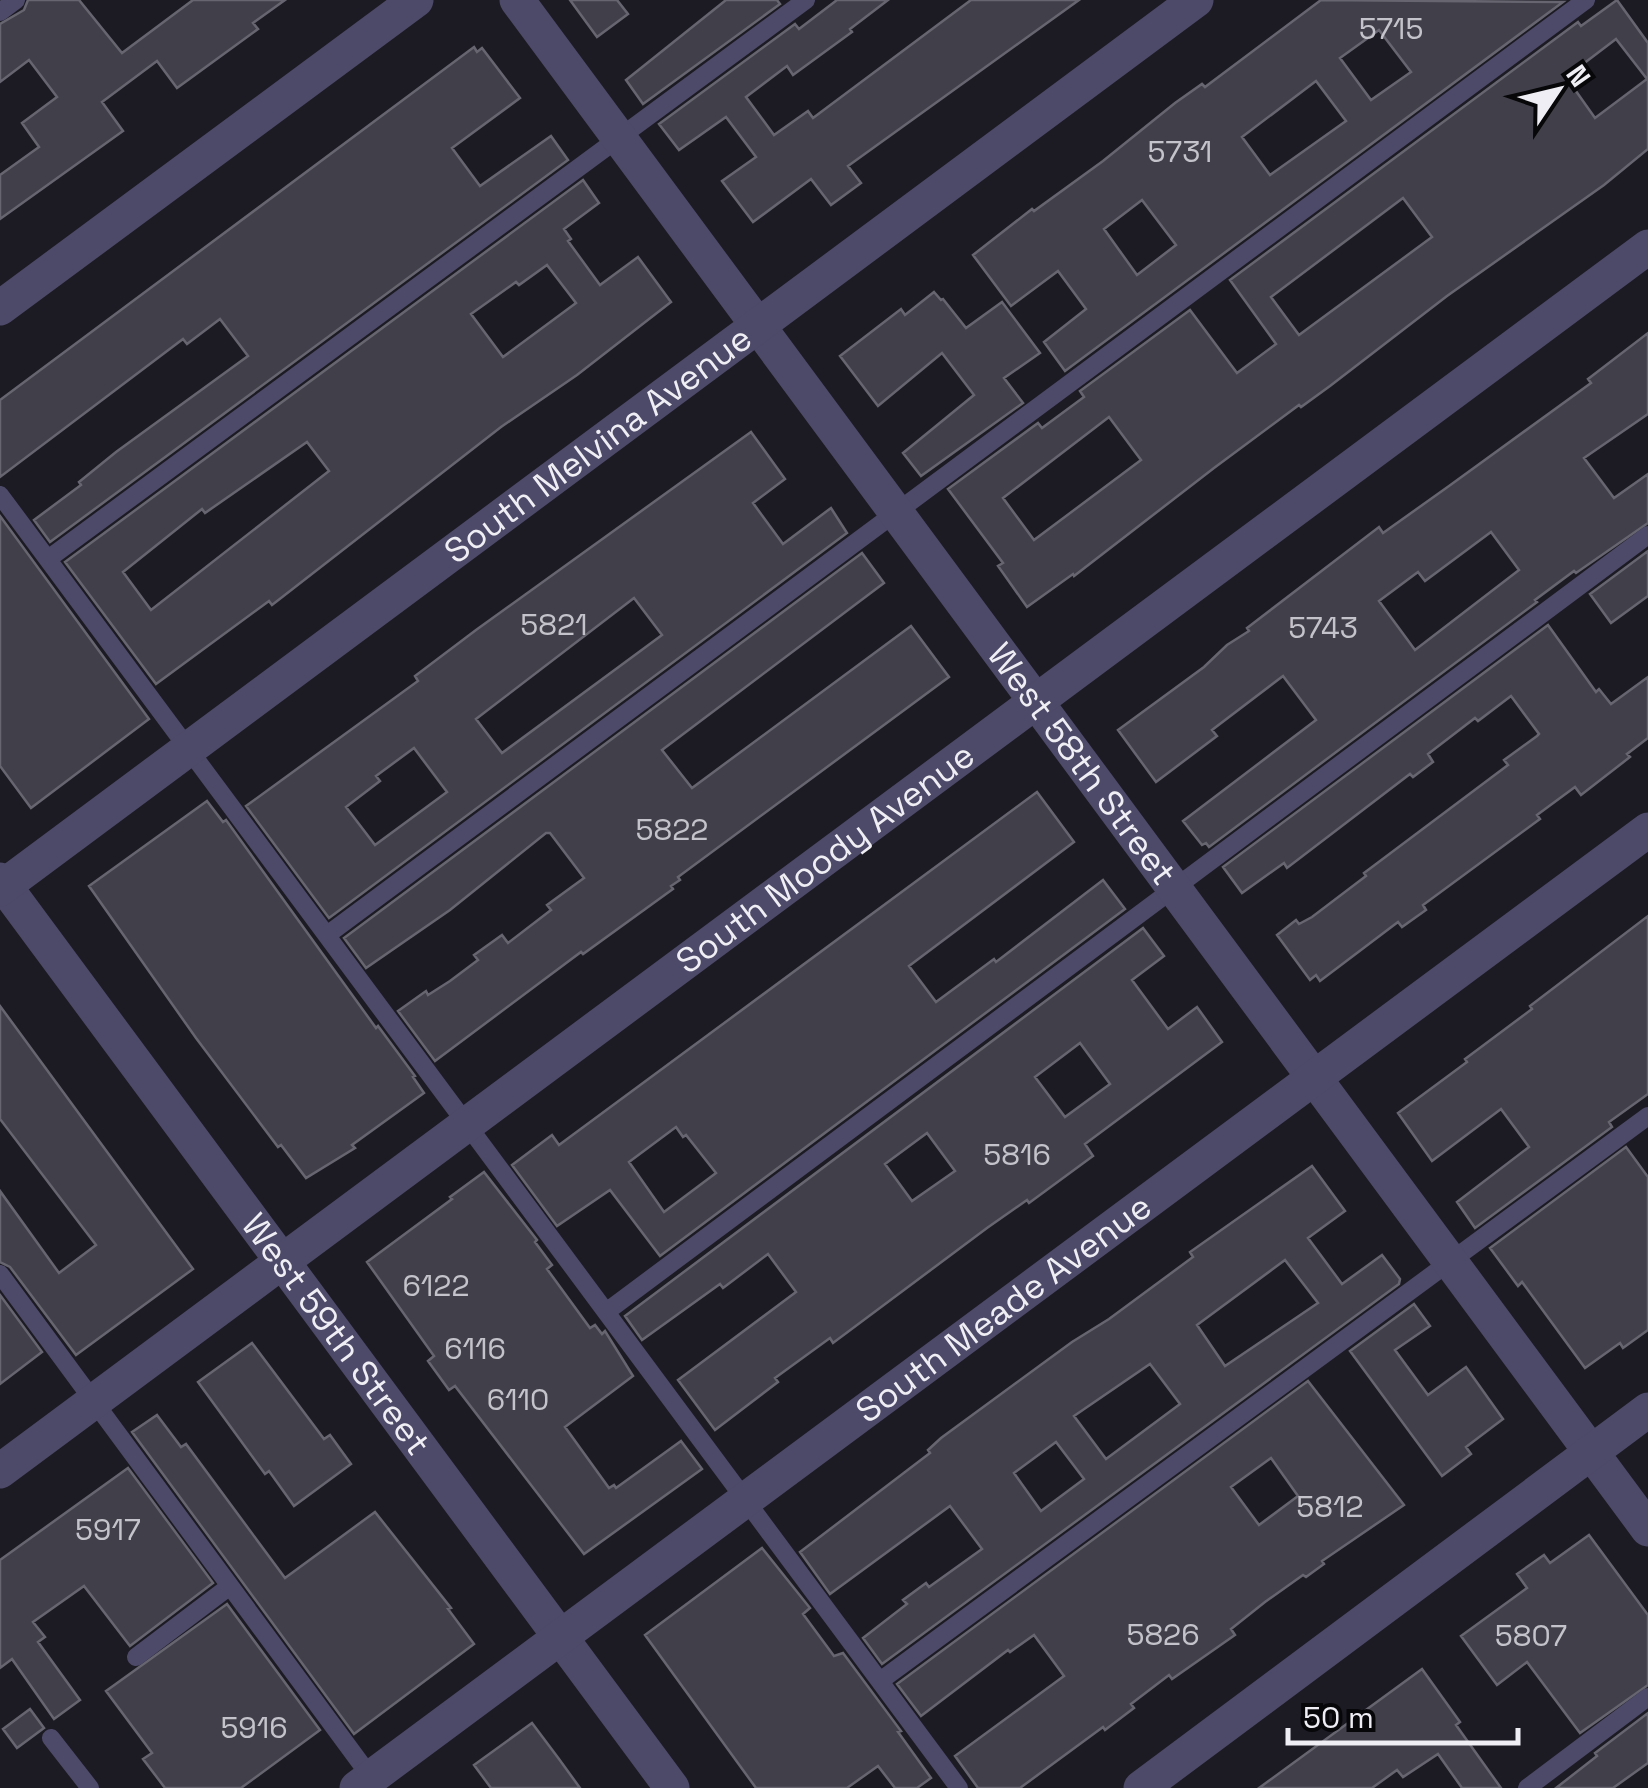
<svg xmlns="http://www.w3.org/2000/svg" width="1648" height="1788" font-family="'Space Grotesk',sans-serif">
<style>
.building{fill:#41404a;stroke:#676670;stroke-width:2.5;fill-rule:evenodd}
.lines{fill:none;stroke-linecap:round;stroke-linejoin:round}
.service{stroke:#4d4968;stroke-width:18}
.minor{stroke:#4d4968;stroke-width:35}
.labels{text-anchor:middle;stroke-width:8;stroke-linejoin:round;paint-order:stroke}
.number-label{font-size:30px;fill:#c4c2ca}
.street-label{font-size:35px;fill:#efeef4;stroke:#07070a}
</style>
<rect width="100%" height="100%" fill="#1c1b24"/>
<!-- building -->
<path class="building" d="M 28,0 L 79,0 L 122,53 L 193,0 L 285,0 L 253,23 L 258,29 L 177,88 L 157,61 L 102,102 L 123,131 L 0,219 L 0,175 L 39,147 L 22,123 L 57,97 L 29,60 L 0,82 L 0,24 L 24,10 Z
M 570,0 L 617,0 L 628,14 L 597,37 Z
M 726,0 L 777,0 L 780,4 L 643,104 L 626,80 Z
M 837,0 L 888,0 L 850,29 L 852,32 L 793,75 L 787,66 L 746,97 L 774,135 L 808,111 L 813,118 L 971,0 L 1079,0 L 848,166 L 861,183 L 831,205 L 811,179 L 753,222 L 722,181 L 756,157 L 726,117 L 679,150 L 659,124 L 795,24 L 799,29 Z
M 1321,0 L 1563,2 L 1065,371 L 1044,342 L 1086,309 L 1058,271 L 1011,306 L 973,255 L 1032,209 L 1034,211 L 1103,161 L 1175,103 L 1202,84 L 1205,87 ZM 1379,30 L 1411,72 L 1371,100 L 1340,58 ZM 1316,81 L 1346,121 L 1270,175 L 1242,137 ZM 1142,200 L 1176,245 L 1137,275 L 1104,229 Z
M 1617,0 L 1648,43 L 1648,149 L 1604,185 L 1447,296 L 1330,386 L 1301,407 L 1299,405 L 1214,468 L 1074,576 L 1073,574 L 1027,607 L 998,566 L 1003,563 L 948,489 L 1038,423 L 1042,428 L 1084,397 L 1080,391 L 1190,310 L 1237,373 L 1276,344 L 1230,280 L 1578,22 L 1581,26 ZM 1616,39 L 1647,79 L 1595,118 L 1566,77 ZM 1403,198 L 1432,237 L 1299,335 L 1271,297 ZM 1109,417 L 1141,460 L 1034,540 L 1003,498 Z
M 474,47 L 477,52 L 482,48 L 520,98 L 452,148 L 480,186 L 551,136 L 568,160 L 50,542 L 34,520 L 81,485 L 79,482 L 116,452 L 248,356 L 220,319 L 187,344 L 183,339 L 0,477 L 0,400 Z
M 583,180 L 599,203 L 564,229 L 571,239 L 568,241 L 600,285 L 638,257 L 671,302 L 577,375 L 501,427 L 272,605 L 269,601 L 156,684 L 65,562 ZM 547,265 L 576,303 L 503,357 L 471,314 L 516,282 L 519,285 ZM 307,442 L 329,471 L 151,610 L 123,572 L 202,509 L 205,513 Z
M 934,292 L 941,300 L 943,299 L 966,328 L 1002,302 L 1040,353 L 1004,378 L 1023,403 L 921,476 L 903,453 L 974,395 L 942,353 L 878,406 L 840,356 L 901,309 L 905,315 Z
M 1648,333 L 1648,414 L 1584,458 L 1614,498 L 1648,474 L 1648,523 L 1576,573 L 1574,571 L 1535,600 L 1537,602 L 1209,847 L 1206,843 L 1202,845 L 1183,821 L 1316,720 L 1283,676 L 1212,730 L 1217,736 L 1156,782 L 1118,730 L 1204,667 L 1227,645 L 1249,631 L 1247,628 L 1379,527 L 1383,533 L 1449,486 L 1591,383 L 1588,379 ZM 1491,532 L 1519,570 L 1415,650 L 1379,601 L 1418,572 L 1425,581 Z
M 751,432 L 785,479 L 753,503 L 783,544 L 831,508 L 847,533 L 329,918 L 246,806 L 418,681 L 415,676 L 476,630 ZM 634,598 L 662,635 L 502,753 L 476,719 ZM 414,748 L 447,792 L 375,845 L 346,807 L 380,781 L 376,776 Z
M 0,516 L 149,719 L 31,808 L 0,766 Z
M 1648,551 L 1648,596 L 1611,623 L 1590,594 Z
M 862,553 L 884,583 L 662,750 L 692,788 L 911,626 L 949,677 L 678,877 L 680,880 L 671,886 L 673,889 L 583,954 L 581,952 L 435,1061 L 398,1011 L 426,991 L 428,995 L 450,981 L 478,960 L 474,955 L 502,935 L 508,943 L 551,910 L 547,905 L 584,878 L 550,833 L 546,833 L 450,910 L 366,968 L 344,938 Z
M 1548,625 L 1596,692 L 1599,689 L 1611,704 L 1648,677 L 1648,738 L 1627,754 L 1630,757 L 1581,795 L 1575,787 L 1537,815 L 1540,819 L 1423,905 L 1426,910 L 1402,927 L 1398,922 L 1320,981 L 1316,975 L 1310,980 L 1277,935 L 1296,920 L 1299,924 L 1312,917 L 1366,876 L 1364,873 L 1508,765 L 1504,760 L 1537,736 L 1539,734 L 1511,696 L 1478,721 L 1475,718 L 1428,754 L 1433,762 L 1413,777 L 1410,774 L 1287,868 L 1284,863 L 1242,893 L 1223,867 Z
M 1037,792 L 1074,842 L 909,966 L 936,1002 L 994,959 L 996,962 L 1103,880 L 1125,909 L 660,1256 L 610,1190 L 557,1226 L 512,1165 L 552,1135 L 559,1145 ZM 676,1127 L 683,1137 L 686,1135 L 716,1173 L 664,1212 L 629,1162 Z
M 207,801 L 223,822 L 226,820 L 376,1028 L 378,1026 L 415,1076 L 413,1077 L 424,1093 L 352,1145 L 355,1148 L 306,1178 L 281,1145 L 278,1147 L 196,1038 L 89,886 Z
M 1648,916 L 1648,1094 L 1609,1122 L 1612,1127 L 1475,1228 L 1457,1202 L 1529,1147 L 1501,1109 L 1432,1161 L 1398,1113 L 1467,1062 L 1465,1059 L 1532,1009 L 1530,1006 Z
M 1143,928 L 1164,956 L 1132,980 L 1168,1029 L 1197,1007 L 1222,1042 L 1085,1144 L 1093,1156 L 1029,1203 L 1027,1200 L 987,1228 L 833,1343 L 830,1338 L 775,1378 L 778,1382 L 715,1430 L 678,1380 L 796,1292 L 768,1254 L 723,1288 L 720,1284 L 642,1340 L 625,1316 ZM 1080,1043 L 1110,1084 L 1065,1117 L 1035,1077 ZM 927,1133 L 955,1171 L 912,1201 L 885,1164 Z
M 0,1006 L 193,1269 L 76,1355 L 10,1267 L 0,1262 L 0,1191 L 59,1273 L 96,1245 L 0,1119 Z
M 1626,1147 L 1648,1177 L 1648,1330 L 1623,1348 L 1620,1343 L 1585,1368 L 1522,1282 L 1518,1286 L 1490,1248 Z
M 1312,1166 L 1345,1211 L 1308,1238 L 1342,1284 L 1382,1255 L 1400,1279 L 1399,1284 L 882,1664 L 863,1638 L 907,1604 L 903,1600 L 926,1583 L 929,1587 L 982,1549 L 950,1506 L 830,1594 L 800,1552 L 930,1453 L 928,1450 L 941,1438 L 1072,1342 L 1109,1319 L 1193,1257 L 1190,1252 ZM 1285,1260 L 1318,1303 L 1225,1366 L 1197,1325 ZM 1150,1364 L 1180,1404 L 1106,1459 L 1074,1416 ZM 1056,1442 L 1084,1479 L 1041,1511 L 1014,1473 Z
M 484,1172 L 537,1240 L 535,1242 L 552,1265 L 547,1269 L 590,1328 L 595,1325 L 602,1334 L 605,1331 L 633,1376 L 565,1427 L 609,1488 L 614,1485 L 616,1488 L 681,1441 L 702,1469 L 584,1554 L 455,1386 L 449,1390 L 428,1361 L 434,1356 L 367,1262 L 452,1199 L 450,1197 Z
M 0,1295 L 42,1352 L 0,1384 Z
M 1414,1304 L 1430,1326 L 1395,1350 L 1428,1395 L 1466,1367 L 1503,1419 L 1466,1447 L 1471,1454 L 1442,1476 L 1350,1351 Z
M 252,1343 L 324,1439 L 330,1435 L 351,1464 L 294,1506 L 269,1471 L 265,1474 L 198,1382 Z
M 1308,1381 L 1404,1505 L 1322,1561 L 1324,1564 L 1306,1577 L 1303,1575 L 1265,1602 L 1231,1629 L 1235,1635 L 1172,1679 L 1169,1675 L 1131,1704 L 1134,1708 L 1105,1730 L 1103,1727 L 1020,1788 L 978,1788 L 955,1756 L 1064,1676 L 1034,1635 L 1010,1652 L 1008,1650 L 921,1716 L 897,1684 ZM 1271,1458 L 1298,1496 L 1259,1525 L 1231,1487 Z
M 157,1415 L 181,1447 L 186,1444 L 285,1578 L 375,1512 L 451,1608 L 448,1609 L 474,1644 L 354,1734 L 132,1432 Z
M 128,1468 L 213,1583 L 130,1646 L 84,1586 L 33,1622 L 45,1637 L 38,1642 L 80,1700 L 54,1719 L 12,1659 L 0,1668 L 0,1560 Z
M 1589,1535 L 1648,1615 L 1648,1685 L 1580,1733 L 1527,1662 L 1497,1685 L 1461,1636 L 1527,1588 L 1517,1574 L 1544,1555 L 1550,1563 Z
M 762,1548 L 810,1608 L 803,1614 L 834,1656 L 843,1653 L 901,1731 L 898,1732 L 931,1778 L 917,1788 L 895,1788 L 878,1766 L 847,1788 L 756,1788 L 645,1635 Z
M 227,1604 L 320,1730 L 241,1788 L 165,1788 L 143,1759 L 152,1753 L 106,1691 Z
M 1422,1669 L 1460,1722 L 1456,1725 L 1501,1788 L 1462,1788 L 1438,1754 L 1403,1777 L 1397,1770 L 1372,1788 L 1259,1788 Z
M 30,1709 L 44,1728 L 17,1748 L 3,1729 Z
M 1648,1713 L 1648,1763 L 1613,1788 L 1556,1788 L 1597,1756 L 1595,1753 Z
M 532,1723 L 559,1759 L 580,1788 L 491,1788 L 474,1765 Z"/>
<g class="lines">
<!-- service -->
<path class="service" d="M 0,12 L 16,0
M 0,495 L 959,1788
M 48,559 L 806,0
M 327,935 L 1586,0
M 0,1274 L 373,1780
M 606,1312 L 1648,535
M 136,1657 L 230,1586
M 880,1681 L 1648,1116
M 51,1738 L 90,1788
M 1527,1788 L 1648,1697"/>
<!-- minor -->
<g class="minor">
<path id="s1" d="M 517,0 L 1648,1529"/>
<path d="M 0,308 L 416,0"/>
<path id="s2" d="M 0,880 L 672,1788"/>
<path id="s3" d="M 0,889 L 1196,0"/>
<path id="s4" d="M 0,1471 L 1648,247"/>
<path id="s5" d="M 357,1788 L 1648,830"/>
<path d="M 1141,1788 L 1648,1410"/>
</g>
</g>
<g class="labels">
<!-- number labels -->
<g class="number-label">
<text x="1391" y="39">5715</text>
<text x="1180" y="162">5731</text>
<text x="554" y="635">5821</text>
<text x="1323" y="638">5743</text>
<text x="672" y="840">5822</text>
<text x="1017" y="1165">5816</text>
<text x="436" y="1296">6122</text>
<text x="475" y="1359">6116</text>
<text x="518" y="1410">6110</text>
<text x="1330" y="1517">5812</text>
<text x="108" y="1540">5917</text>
<text x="1163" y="1645">5826</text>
<text x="1531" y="1646">5807</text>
<text x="254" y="1738">5916</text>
</g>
<!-- street labels -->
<g class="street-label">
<text dy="12" stroke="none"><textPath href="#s3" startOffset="745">South Melvina Avenue</textPath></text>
<text dy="12" stroke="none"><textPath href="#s1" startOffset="950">West 58th Street</textPath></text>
<text dy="12" stroke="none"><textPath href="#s4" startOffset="1028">South Moody Avenue</textPath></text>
<text dy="12" stroke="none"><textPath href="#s5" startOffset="805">South Meade Avenue</textPath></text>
<text dy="12" stroke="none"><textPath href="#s2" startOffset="565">West 59th Street</textPath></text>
</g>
</g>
<!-- north arrow -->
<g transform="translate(1558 90) rotate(55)" stroke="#07070a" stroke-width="8" paint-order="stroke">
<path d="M0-8L18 38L0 25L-18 38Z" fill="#efeef4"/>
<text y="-15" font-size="28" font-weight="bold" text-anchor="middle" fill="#efeef4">N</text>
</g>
<!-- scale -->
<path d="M1288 1728v15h230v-15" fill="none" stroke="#efeef4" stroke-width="5"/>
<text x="1303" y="1728" font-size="30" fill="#efeef4" stroke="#07070a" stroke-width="8" paint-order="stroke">50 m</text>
</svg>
